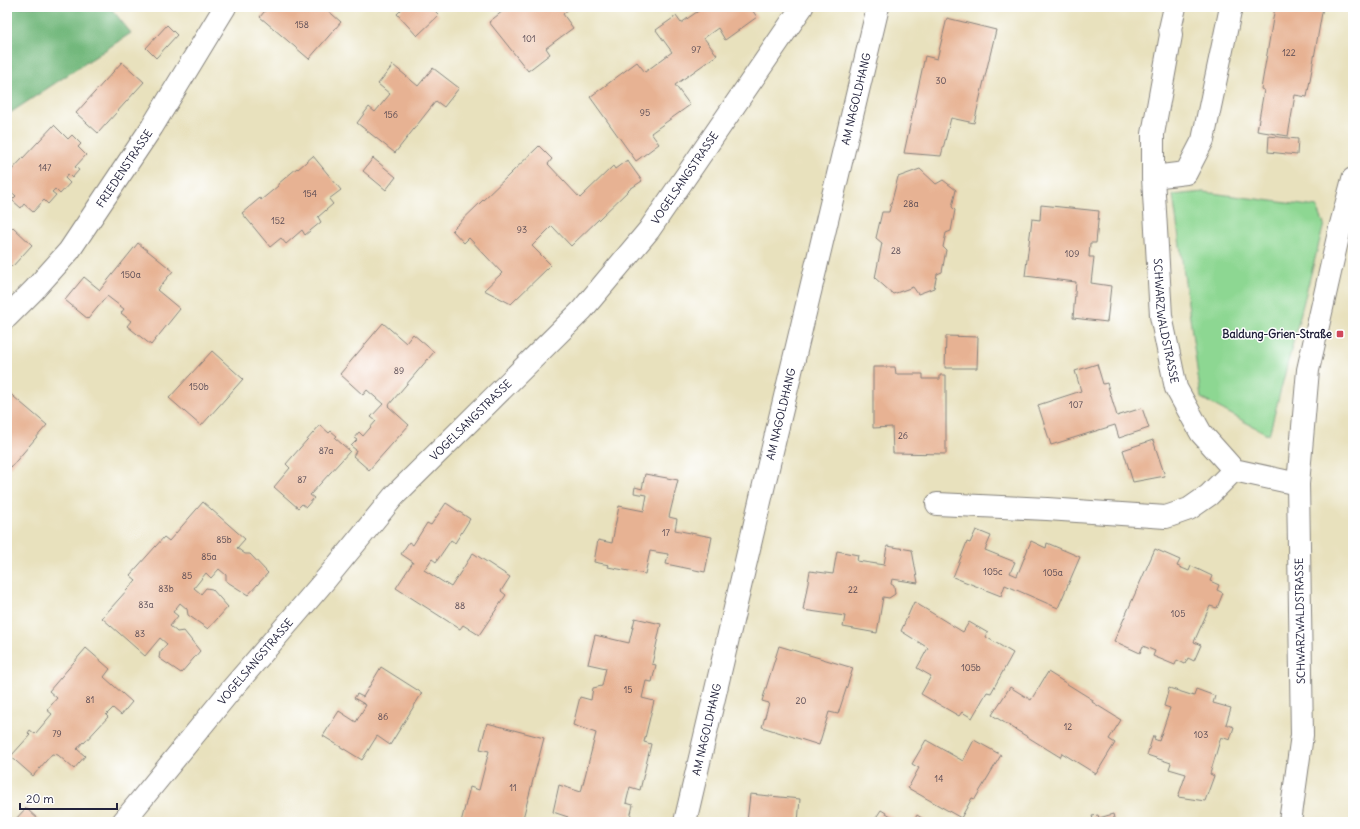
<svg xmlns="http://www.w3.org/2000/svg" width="1360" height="829" font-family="Delius,sans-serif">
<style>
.green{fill:#8dd792;stroke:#587c66}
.forest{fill:#72b87c;stroke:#4a6d5c}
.building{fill:#e7b293}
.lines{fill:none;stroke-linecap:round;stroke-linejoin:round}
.minor-casing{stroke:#85827c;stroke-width:24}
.minor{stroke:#fff;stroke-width:22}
.poi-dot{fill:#d1495b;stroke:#fff;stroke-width:1.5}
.labels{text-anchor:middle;stroke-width:3;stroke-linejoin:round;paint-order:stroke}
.number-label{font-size:9px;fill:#534651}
.street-label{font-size:11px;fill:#22223b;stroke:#fff}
.poi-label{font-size:11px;font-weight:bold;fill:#22223b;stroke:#fff;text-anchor:end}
</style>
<rect width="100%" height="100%" fill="#fff"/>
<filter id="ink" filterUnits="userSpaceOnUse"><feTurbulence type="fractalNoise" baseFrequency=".025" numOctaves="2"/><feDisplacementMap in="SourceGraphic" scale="8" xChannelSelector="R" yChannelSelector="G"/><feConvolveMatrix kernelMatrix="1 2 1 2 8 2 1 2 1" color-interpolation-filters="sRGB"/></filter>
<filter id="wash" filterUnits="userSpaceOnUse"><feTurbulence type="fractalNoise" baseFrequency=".012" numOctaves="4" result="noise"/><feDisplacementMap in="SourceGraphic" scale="16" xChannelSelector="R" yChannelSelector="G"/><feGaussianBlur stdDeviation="0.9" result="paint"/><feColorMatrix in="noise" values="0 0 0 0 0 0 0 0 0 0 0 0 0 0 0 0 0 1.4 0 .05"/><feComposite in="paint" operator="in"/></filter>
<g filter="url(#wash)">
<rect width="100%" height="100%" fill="#e8e1bd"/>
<!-- green -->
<path class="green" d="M 1204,192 L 1317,207 L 1324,224 L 1269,435 L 1201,398 L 1173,195 Z"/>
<!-- forest -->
<path class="forest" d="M 7,7 L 110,7 L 131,33 L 7,115 Z"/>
<g id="blocks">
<!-- building -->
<path class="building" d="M 268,7 L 324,7 L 341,22 L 309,59 L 260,17 Z
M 404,7 L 431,7 L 439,15 L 417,36 L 397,14 Z
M 508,7 L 571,7 L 563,14 L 573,28 L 546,48 L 550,54 L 528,71 L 489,22 Z
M 704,7 L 750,7 L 757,17 L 725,40 L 718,28 L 704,38 L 717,55 L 675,85 L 690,105 L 651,133 L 659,144 L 636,161 L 590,97 L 637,62 L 645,72 L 672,52 L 656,30 L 676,16 L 681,23 Z
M 1275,7 L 1323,7 L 1307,97 L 1295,95 L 1288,136 L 1257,131 L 1264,90 L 1261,89 Z
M 947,18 L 996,30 L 974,123 L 951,118 L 941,156 L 904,153 L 925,56 L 937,59 Z
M 167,25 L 177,35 L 156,58 L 146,48 Z
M 122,62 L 144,82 L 98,133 L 76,113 Z
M 393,65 L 418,86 L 433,68 L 459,88 L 444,107 L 436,101 L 395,153 L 357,123 L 369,107 L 375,112 L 390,94 L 378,84 Z
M 54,125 L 68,139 L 72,135 L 81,144 L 78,147 L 86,155 L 75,167 L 79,170 L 72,178 L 68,174 L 65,178 L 70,183 L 60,194 L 55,189 L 52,192 L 56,195 L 48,204 L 44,200 L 33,212 L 24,204 L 21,208 L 12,200 L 16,196 L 7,188 L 7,175 Z
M 1269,136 L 1298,139 L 1297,155 L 1268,152 Z
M 539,146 L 552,159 L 548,164 L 580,198 L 613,166 L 615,169 L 627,160 L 642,181 L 630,189 L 571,246 L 552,226 L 532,246 L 551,265 L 511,304 L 484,290 L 502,273 L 469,238 L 464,243 L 452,230 Z
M 313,156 L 341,190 L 329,199 L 333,204 L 318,217 L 321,222 L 305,235 L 302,230 L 286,244 L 281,238 L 270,247 L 242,213 L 260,198 L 261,200 L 278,186 L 278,184 L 297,168 L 298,169 Z
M 373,158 L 396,177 L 386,190 L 363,171 Z
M 920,169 L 936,184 L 943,180 L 956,190 L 952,207 L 955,210 L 951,231 L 946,233 L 943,247 L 946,250 L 942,272 L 937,274 L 934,288 L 918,294 L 913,287 L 893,294 L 875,278 L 882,243 L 876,238 L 882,212 L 889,212 L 898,177 Z
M 1041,205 L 1099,211 L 1096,243 L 1090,243 L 1089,257 L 1094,257 L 1091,283 L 1111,286 L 1107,322 L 1073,318 L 1076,282 L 1025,276 L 1032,219 L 1040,220 Z
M 13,227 L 32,245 L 12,267 L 7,262 L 7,233 Z
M 138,243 L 173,271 L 157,290 L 180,309 L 151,345 L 127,326 L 131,321 L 121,313 L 124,309 L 107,296 L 88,319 L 65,300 L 84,277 L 100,290 Z
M 383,323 L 406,343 L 413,334 L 434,352 L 388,406 L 409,425 L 369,470 L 353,456 L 355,453 L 356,450 L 351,446 L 357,440 L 354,438 L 359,432 L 363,436 L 376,421 L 371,417 L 383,404 L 367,390 L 363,395 L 340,374 Z
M 946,336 L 978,337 L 977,368 L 945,368 Z
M 212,351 L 243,379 L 201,426 L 169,398 Z
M 1097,364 L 1103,384 L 1107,383 L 1117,416 L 1142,408 L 1149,428 L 1119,438 L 1115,425 L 1051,445 L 1038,405 L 1081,391 L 1075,371 Z
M 873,367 L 895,367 L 896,374 L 923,374 L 923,379 L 940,379 L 940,375 L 946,375 L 946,454 L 893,453 L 892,427 L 873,428 Z
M 7,391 L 47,425 L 11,467 L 7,463 Z
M 320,425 L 329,433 L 331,431 L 337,436 L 335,438 L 350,451 L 310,495 L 314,498 L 306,507 L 302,504 L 298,508 L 274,487 L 290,468 L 286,464 Z
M 1153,440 L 1165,476 L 1133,482 L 1123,450 Z
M 645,474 L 678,480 L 669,517 L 677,519 L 675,530 L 712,537 L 705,572 L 666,564 L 668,554 L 650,551 L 645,574 L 608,567 L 609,565 L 594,562 L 598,540 L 612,543 L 619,506 L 644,511 L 647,495 L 634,493 L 635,487 L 642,489 Z
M 203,502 L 245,539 L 237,548 L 245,554 L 250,554 L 268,573 L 248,595 L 226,581 L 226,575 L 219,569 L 211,578 L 206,573 L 194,588 L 201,594 L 206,588 L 212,589 L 228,607 L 208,629 L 188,615 L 187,609 L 180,603 L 173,612 L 178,616 L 170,626 L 177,632 L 184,631 L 200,651 L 181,673 L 159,658 L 160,652 L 167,644 L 160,638 L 145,656 L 102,618 L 136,580 L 130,575 L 164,537 L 169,541 Z
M 446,503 L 470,519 L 455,543 L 451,540 L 436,562 L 432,559 L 424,570 L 451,587 L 473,553 L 510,577 L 501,591 L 506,595 L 479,635 L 463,625 L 460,629 L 396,588 L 413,562 L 401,554 L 409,542 L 413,545 L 427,523 L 431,525 Z
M 976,530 L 991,536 L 985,550 L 1015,562 L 1010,573 L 1017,576 L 1031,541 L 1046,548 L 1047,543 L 1080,557 L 1058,608 L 1005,585 L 1001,596 L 953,577 L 967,542 L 970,543 Z
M 887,546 L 912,550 L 918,583 L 892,579 L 891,584 L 894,586 L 895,594 L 889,598 L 883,597 L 877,633 L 843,627 L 845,616 L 803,610 L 810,571 L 833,574 L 837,551 L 858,555 L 857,561 L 884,565 Z
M 1155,549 L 1180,560 L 1177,566 L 1189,571 L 1191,566 L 1212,576 L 1210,581 L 1219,585 L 1217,590 L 1223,593 L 1217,608 L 1210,606 L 1194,642 L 1201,645 L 1194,661 L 1188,658 L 1185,664 L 1177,660 L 1175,665 L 1153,656 L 1155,651 L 1143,646 L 1140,653 L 1114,641 Z
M 914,602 L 963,632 L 969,622 L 988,633 L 986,637 L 1013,653 L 991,693 L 987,692 L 972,718 L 962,712 L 959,716 L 921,694 L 931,676 L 917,668 L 928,648 L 901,631 Z
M 635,618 L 661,624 L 652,664 L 656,665 L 652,682 L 646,681 L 642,698 L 654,701 L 644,742 L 651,744 L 640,790 L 630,787 L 626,803 L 633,805 L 629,822 L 566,822 L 568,817 L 553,812 L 559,785 L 581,792 L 596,733 L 573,725 L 580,697 L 591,700 L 593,688 L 602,686 L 606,668 L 588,664 L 595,635 L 629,643 Z
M 779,646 L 853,668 L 838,714 L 829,712 L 819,745 L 762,727 L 769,703 L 762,701 Z
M 86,648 L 110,669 L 104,677 L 132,702 L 121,715 L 113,708 L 106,715 L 108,717 L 84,743 L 83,742 L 77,749 L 85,756 L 74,769 L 58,755 L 52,754 L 33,776 L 8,754 L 9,753 L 12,755 L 30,735 L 28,733 L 30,730 L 35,734 L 52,714 L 47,710 L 57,698 L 49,691 Z
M 381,667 L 422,693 L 390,745 L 377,736 L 362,760 L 323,736 L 339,711 L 356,722 L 366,705 L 354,698 L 357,694 L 363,697 Z
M 1048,672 L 1093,700 L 1092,702 L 1121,720 L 1109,739 L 1115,743 L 1096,774 L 1062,753 L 1060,757 L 992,715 L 1010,687 L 1031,700 Z
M 1169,688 L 1194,696 L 1196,689 L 1215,696 L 1213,703 L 1231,708 L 1226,724 L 1234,727 L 1230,740 L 1221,737 L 1210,774 L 1214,776 L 1205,801 L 1178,797 L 1186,774 L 1169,769 L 1171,763 L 1147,755 L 1153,736 L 1155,736 L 1154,739 L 1159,741 L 1170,708 L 1164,706 Z
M 487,723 L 544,738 L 522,822 L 498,822 L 493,821 L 493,822 L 461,822 L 470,787 L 479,790 L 489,751 L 480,749 Z
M 926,740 L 963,761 L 974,740 L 1001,755 L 975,799 L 972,798 L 961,818 L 908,788 L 919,768 L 912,764 Z
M 750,794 L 800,799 L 798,822 L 747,822 Z
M 26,808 L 41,822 L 13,822 Z
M 881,810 L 901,822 L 873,822 Z
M 1113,814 L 1115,822 L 1085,822 L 1093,819 L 1092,816 L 1098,815 L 1099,818 Z
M 917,815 L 928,822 L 913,822 Z"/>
</g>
</g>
<g filter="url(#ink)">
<use href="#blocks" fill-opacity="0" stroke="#85827c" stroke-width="1"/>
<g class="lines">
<!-- minor casing -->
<g class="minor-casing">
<g id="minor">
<path id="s1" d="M 1175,7 L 1170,29 L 1171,35 L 1153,134 L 1153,177 L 1161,316 L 1176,388 L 1201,433 L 1234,470 L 1298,484"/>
<path d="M 1153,177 L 1186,173 L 1203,140 L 1231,7"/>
<path id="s2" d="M 7,317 L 34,290 L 69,251 L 152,127 L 225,7"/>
<path d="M 937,504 L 1047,509 L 1166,517 L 1189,509 L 1209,495 L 1234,470"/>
<path id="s3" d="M 123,822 L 230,691 L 326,579 L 394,496 L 582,310 L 649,230 L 802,7"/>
<path id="s4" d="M 685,822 L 762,493 L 878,7"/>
<path d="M 1290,822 L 1302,735 L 1298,484 L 1308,370 L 1340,228 L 1353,179"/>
</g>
</g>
<!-- minor -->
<use href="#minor" class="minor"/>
</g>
</g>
<!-- markers -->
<rect class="poi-dot" x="1336" y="330" width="8" height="8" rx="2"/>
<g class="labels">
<!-- number labels -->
<g class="number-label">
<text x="302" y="28">158</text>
<text x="529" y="42">101</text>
<text x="696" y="53">97</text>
<text x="1289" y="56">122</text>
<text x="941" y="84">30</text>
<text x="645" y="116">95</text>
<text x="391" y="118">156</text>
<text x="45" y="171">147</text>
<text x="310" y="197">154</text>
<text x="911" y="207">28a</text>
<text x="278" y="224">152</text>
<text x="522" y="233">93</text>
<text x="896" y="254">28</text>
<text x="1072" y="257">109</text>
<text x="131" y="278">150a</text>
<text x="399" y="374">89</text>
<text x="199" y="390">150b</text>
<text x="1076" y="408">107</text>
<text x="903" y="439">26</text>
<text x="326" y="454">87a</text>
<text x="302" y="483">87</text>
<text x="666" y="536">17</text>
<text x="224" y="543">85b</text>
<text x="209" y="560">85a</text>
<text x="993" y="575">105c</text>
<text x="1053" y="576">105a</text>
<text x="187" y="579">85</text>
<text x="166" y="592">83b</text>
<text x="853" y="593">22</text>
<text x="146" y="608">83a</text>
<text x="460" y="609">88</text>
<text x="1178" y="617">105</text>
<text x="140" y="637">83</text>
<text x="971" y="671">105b</text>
<text x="628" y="693">15</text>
<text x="90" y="703">81</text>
<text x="801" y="704">20</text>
<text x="383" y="720">86</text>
<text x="1068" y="730">12</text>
<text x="57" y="737">79</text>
<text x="1201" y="738">103</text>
<text x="939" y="782">14</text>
<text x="513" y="791">11</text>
</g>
<!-- street labels -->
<g class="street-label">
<text dy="4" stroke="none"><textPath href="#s4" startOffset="743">AM NAGOLDHANG</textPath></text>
<text dy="4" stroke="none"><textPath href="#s2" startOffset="190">FRIEDENSTRASSE</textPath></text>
<text dy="4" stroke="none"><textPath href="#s3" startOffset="856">VOGELSANGSTRASSE</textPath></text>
<text dy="4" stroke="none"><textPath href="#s1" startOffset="317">SCHWARZWALDSTRASSE</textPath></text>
<text dy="4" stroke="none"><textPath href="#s4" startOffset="419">AM NAGOLDHANG</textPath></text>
<text dy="4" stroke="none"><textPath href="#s3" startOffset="532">VOGELSANGSTRASSE</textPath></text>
<text transform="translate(1300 621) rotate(-91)" y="4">SCHWARZWALDSTRASSE</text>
<text dy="4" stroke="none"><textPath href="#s3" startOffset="208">VOGELSANGSTRASSE</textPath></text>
<text dy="4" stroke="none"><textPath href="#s4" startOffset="95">AM NAGOLDHANG</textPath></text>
</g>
<!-- poi labels -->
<g class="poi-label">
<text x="1332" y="338">Baldung-Grien-Straße</text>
</g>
</g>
<!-- margin -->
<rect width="1360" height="829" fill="none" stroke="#fff" stroke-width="24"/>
<!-- scale -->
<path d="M20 803v6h97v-6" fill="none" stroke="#22223b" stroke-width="2"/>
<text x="26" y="803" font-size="12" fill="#22223b" stroke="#ffffff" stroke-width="3" paint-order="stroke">20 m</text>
</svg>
